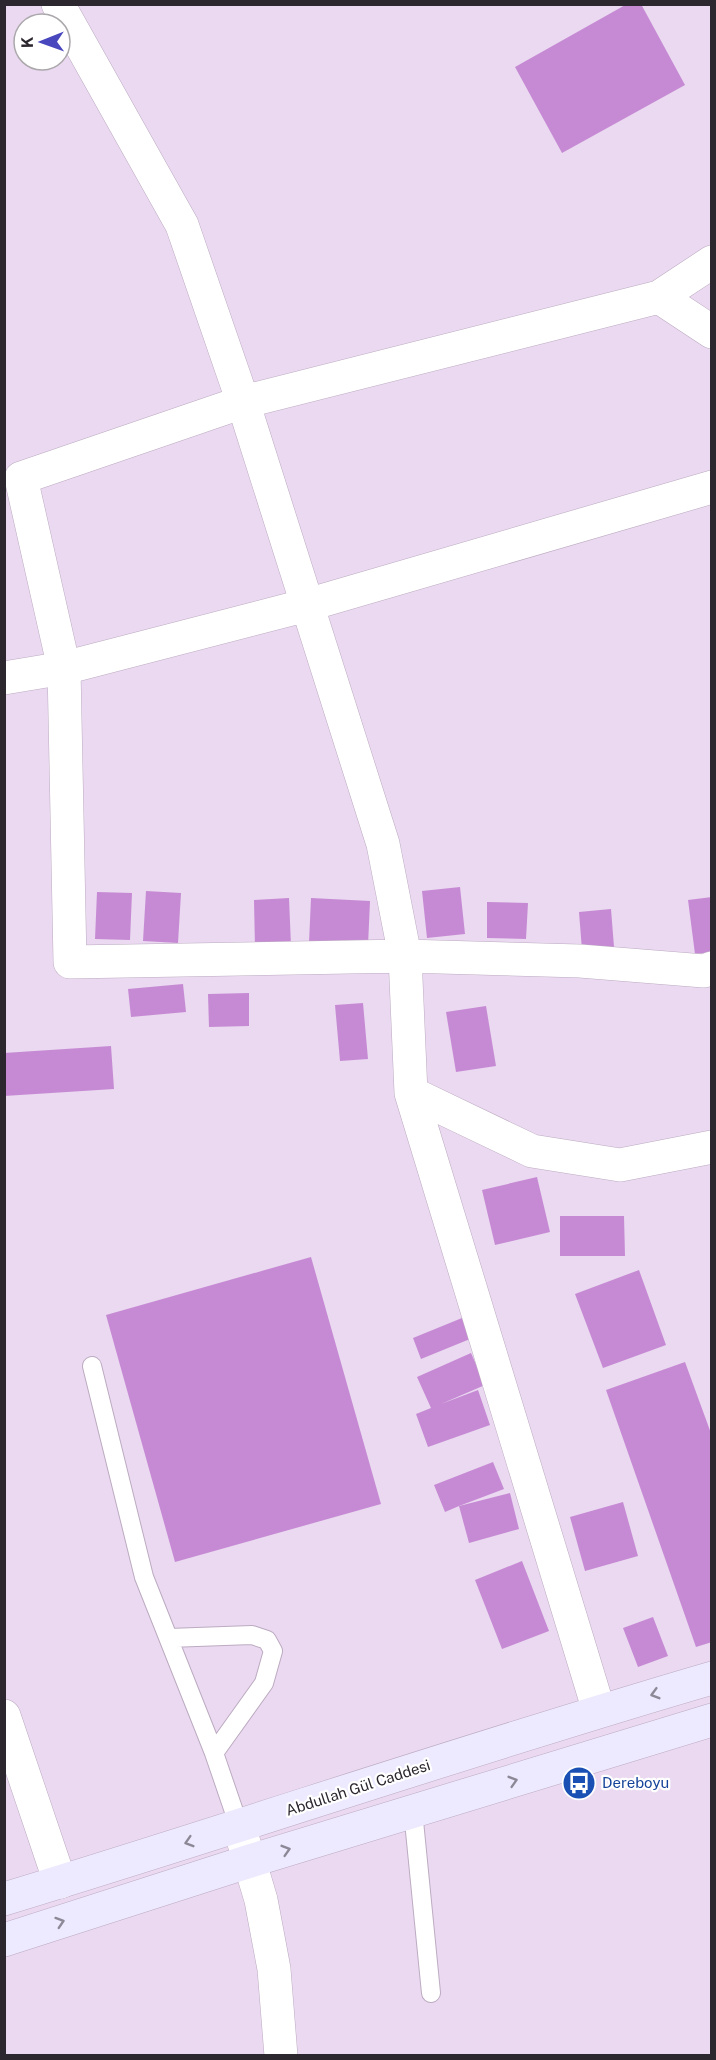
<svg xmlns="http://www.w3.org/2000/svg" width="716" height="2060" font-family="'Public Sans',sans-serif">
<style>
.building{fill:#c68ad4}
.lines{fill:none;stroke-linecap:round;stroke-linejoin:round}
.lane-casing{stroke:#bcabc1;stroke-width:20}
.street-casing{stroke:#bcabc1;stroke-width:34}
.secondary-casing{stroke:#bcabc1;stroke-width:34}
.lane{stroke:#fff;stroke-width:18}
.street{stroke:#fff;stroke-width:33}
.secondary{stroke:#ede9ff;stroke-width:33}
.oneway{stroke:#8c8896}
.labels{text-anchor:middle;stroke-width:4.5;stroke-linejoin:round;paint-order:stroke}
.transit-label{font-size:15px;fill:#164399;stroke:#fff;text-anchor:start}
.street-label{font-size:15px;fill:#2c262e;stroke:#fff}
</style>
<rect width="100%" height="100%" fill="#ead9f0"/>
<!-- building -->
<path class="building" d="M 627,4 L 641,4 L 685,85 L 562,153 L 515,67 Z
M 460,887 L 465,934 L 427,938 L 422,891 Z
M 146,891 L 181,893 L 178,943 L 143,941 Z
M 97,892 L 132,893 L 130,940 L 95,939 Z
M 712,897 L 712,952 L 695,954 L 688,900 Z
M 289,898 L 291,946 L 255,948 L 254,900 Z
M 311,898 L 370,901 L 368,946 L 309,943 Z
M 487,902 L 528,903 L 526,939 L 487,938 Z
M 611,909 L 614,947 L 582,950 L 579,912 Z
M 183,984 L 186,1012 L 131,1017 L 128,989 Z
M 249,993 L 249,1026 L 209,1027 L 208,994 Z
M 363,1003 L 368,1059 L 340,1061 L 335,1005 Z
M 486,1006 L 496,1066 L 456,1072 L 446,1012 Z
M 111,1046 L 114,1089 L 4,1096 L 4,1053 Z
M 537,1177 L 550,1232 L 495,1245 L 482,1190 Z
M 560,1216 L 624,1216 L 625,1256 L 560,1256 Z
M 311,1257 L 381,1504 L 175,1562 L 106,1315 Z
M 639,1270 L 666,1345 L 603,1368 L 575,1294 Z
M 462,1318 L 470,1339 L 421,1359 L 413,1338 Z
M 471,1353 L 485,1385 L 441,1404 L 478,1390 L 490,1425 L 428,1447 L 416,1414 L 431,1408 L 417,1377 Z
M 685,1362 L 712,1436 L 712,1642 L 696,1647 L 606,1390 Z
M 493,1462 L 504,1489 L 459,1506 L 510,1493 L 519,1529 L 469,1543 L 459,1506 L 445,1512 L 434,1485 Z
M 623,1502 L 638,1556 L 585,1571 L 570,1517 Z
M 522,1561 L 549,1631 L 502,1649 L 475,1580 Z
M 653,1617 L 668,1656 L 638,1667 L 623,1628 Z"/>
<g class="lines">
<!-- lane casing -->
<g class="lane-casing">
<path id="lane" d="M 92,1366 L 144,1577 L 214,1753 L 239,1826
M 169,1638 L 252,1635 L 267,1640 L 273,1651 L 264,1683 L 214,1753
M 413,1811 L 431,1993"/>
</g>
<!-- street casing -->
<g class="street-casing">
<path id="street" d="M 58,4 L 182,225 L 243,402 L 383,844 L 405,956 L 411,1093 L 599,1711
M 712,262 L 659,297 L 243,402 L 21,478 L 64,668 L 70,962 L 405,956 L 580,961 L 704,971 L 712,968
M 659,297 L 712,332
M 4,678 L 64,668 L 307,605 L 712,487
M 411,1093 L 532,1151 L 620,1165 L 712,1147
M 4,1716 L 60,1882
M 239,1826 L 261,1900 L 274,1969 L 281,2056"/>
</g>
<!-- secondary casing -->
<g class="secondary-casing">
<path id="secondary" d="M 4,1899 C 241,1827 475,1747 712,1678
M 4,1940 L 250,1861 L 712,1720"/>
</g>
<!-- lane -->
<use href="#lane" class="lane"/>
<!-- street -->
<use href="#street" class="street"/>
<!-- secondary -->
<use href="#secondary" class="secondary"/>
</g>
<!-- one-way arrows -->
<defs><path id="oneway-chevron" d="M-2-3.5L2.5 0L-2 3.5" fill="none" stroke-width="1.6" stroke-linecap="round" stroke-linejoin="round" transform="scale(1.5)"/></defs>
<g class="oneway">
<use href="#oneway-chevron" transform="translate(655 1694) rotate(164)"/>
<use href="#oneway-chevron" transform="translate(513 1781) rotate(-17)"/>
<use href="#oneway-chevron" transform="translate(189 1842) rotate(163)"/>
<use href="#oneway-chevron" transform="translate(286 1850) rotate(-17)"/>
<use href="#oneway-chevron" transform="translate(60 1922) rotate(-18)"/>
</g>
<!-- icons -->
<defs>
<g id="bus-disc" transform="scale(1.725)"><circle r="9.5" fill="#1a4fb4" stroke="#fff"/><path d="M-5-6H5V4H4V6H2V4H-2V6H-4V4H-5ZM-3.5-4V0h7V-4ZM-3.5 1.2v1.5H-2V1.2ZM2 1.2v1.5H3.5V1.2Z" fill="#fff"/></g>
</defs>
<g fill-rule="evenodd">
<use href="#bus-disc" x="579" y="1783"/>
</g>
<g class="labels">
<!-- transit labels -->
<g class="transit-label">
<text x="602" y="1788">Dereboyu</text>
</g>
<!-- street labels -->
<g class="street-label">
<text transform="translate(358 1788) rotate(-18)" y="5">Abdullah Gül Caddesi</text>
</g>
</g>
<!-- border -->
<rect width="716" height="2060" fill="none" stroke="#2c262e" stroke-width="12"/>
<!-- north arrow -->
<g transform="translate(42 42) rotate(269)"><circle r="28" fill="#ffffff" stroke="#aba8ab" stroke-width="1.5"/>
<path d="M0-4.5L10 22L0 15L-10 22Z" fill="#4847bd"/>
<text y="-9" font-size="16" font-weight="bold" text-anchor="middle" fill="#2c262e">K</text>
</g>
</svg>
